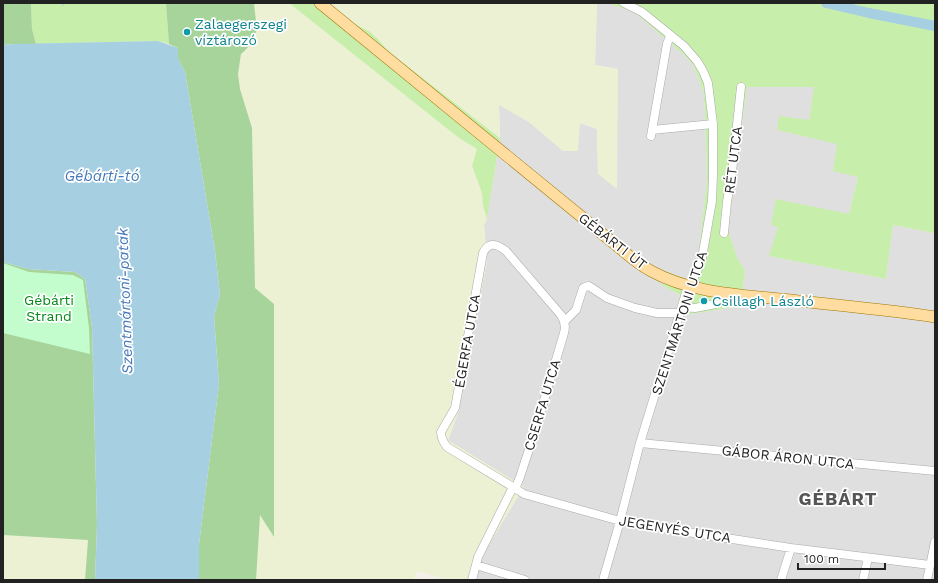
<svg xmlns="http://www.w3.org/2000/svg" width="938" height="583" font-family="'Work Sans',sans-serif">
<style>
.residential{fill:#e0dfdf}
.farmland{fill:#edf1d3}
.grass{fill:#c8eeac}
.forest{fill:#a7d49a}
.park{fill:#c4fdcd}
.water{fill:#a6d0e2}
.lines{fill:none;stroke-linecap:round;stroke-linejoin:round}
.stream{stroke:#a6d0e2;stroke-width:1.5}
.river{stroke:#a6d0e2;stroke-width:10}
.minor-casing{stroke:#a9a9a9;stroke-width:9}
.major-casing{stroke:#9f7600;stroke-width:12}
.minor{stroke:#fff;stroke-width:8}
.major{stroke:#ffdda0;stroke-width:11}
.culture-dot{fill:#0f9aa8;stroke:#fff;stroke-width:1.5}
.labels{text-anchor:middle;stroke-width:3.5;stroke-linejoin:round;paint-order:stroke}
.culture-label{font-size:14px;fill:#0d838f;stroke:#fff;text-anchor:start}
.street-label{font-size:14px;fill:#222;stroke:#fff}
.park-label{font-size:14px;fill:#058a19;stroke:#fff}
.water-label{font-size:15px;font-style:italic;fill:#4678b9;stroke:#fff}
.district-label{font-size:18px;font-weight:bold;letter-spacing:1px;fill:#555;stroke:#fff}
</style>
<rect width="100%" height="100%" fill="#f2f0e8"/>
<!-- residential -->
<path class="residential" d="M 597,3 L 607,3 L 634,12 L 684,55 L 693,65 L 703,90 L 705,112 L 707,180 L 701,232 L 697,260 L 693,274 L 689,280 L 667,272 L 662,285 L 680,295 L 675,315 L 685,315 L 741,306 L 745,270 L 737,259 L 728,229 L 747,87 L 815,87 L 809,120 L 837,144 L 858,177 L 849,214 L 778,227 L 770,256 L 886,279 L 893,225 L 934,233 L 935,226 L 935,580 L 473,580 L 448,441 L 458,413 L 487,260 L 484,225 L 487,219 L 500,138 L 499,104 L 529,122 L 564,151 L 579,123 L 597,129 L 598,174 L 618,69 L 595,65 Z"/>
<!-- farmland -->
<path class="farmland" d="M 254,3 L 289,3 L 459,138 L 477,149 L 472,166 L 482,193 L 483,206 L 487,219 L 484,225 L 487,260 L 458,413 L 448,440 L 524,487 L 479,561 L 473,580 L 448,580 L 417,571 L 414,580 L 256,580 L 260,514 L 273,536 L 255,288 L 252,128 L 240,89 L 238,74 L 241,54 L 249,48 L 256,36 L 256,29 Z
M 327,3 L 597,3 L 595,65 L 618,69 L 617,189 L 598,174 L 597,128 L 580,123 L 578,151 L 563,151 L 529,122 L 499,105 L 500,138 L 389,52 L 378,39 L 350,22 Z
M 3,535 L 89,540 L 85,580 L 3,580 Z"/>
<!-- grass -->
<path class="grass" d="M 31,3 L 166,3 L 169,44 L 158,41 L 36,44 L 32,29 Z
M 289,3 L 327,3 L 350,22 L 369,31 L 378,39 L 389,52 L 500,138 L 487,219 L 483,206 L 482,193 L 472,166 L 477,149 L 459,138 Z
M 607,3 L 935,3 L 935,226 L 934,233 L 893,225 L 886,279 L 769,256 L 778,227 L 771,225 L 776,199 L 849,214 L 858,177 L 833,171 L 837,144 L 777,130 L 779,116 L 809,120 L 814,87 L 747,87 L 728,229 L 737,258 L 745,270 L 741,306 L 685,315 L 675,315 L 680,295 L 662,285 L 667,272 L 689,280 L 693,274 L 697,260 L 701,232 L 707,180 L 705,112 L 703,90 L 693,65 L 684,55 L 634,12 Z"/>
<!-- forest -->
<path class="forest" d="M 3,3 L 31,3 L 32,29 L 36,44 L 14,44 L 3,45 Z
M 166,3 L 254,3 C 256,27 262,37 241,54 L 238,74 L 240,89 L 252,128 L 255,288 L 274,304 L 274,537 L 260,515 L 256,580 L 199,580 L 199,544 L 219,384 L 214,316 L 220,295 L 215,251 L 185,72 L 178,59 L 178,48 L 169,44 Z
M 3,262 L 28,269 L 75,272 L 85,279 L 92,327 L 97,525 L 95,580 L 85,580 L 88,540 L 3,535 Z"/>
<!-- park -->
<path class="park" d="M 3,263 L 29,272 L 73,275 L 83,280 L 89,328 L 90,354 L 3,333 Z"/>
<!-- water -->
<path class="water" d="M 158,41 L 178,48 L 178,59 L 185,72 L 215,251 L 220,295 L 214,316 L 219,384 L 199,544 L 199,580 L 95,580 L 97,525 L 92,327 L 85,279 L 75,272 L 28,269 L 3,262 L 3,45 L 14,44 Z"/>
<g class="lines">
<!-- stream -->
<path class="stream" d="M 63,5 L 63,3"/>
<!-- river -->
<path class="river" d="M 826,3 L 869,13 L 935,26"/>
<!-- minor casing -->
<g class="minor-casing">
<path id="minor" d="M 652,130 L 713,124
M 651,136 L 667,44 L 670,36
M 724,233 L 727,202 L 732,172 L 741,87
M 682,307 L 695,308 L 716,304
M 565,321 L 576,310 L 583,288 L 585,287 L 589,286 L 607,298 L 635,308 L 657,313 L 680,313
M 640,443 L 935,471
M 515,489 L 520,477 L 535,431 L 564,333 C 566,326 565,321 561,315 L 506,251 C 497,244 489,241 483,253 L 455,408 L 441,432 C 441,438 443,442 447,447 L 513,487 L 524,494 L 620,521 L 629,523 L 791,548 L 930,565
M 476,565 L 525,580
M 472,580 L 478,557 L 513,487
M 603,580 L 620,521 L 640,443 L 685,296 L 688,286 L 697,272 L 702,258 L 712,201 L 713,175 L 713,124 L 708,83 L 703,71 L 697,61 L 684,46 L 642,12 L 624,3
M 781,580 L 791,548
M 863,580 L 868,558
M 927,580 L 935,542"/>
</g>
<!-- major casing -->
<g class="major-casing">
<path id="major" d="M 320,3 L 621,249 C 630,257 640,265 651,271 C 694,295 750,295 799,301 C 844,306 890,310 935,317"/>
</g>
<!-- minor -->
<use href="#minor" class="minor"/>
<!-- major -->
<use href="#major" class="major"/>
</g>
<!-- markers -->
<g class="culture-dot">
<circle cx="187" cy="32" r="4"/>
<circle cx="704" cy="301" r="4"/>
</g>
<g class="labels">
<!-- culture labels -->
<g class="culture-label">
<text x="195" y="29">Zalaegerszegi<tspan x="195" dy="16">víztározó</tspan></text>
<text x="712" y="306">Csillagh László</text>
</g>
<!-- street labels -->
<g class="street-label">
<text transform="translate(733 160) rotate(-83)" y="5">RÉT UTCA</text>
<text transform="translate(613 241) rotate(38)" y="5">GÉBÁRTI ÚT</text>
<text transform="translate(679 323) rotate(-72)" y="5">SZENTMÁRTONI UTCA</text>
<text transform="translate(467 341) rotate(-80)" y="5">ÉGERFA UTCA</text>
<text transform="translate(542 405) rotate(-73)" y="5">CSERFA UTCA</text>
<text transform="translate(788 457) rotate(6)" y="5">GÁBOR ÁRON UTCA</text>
<text transform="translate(675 529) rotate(9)" y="5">JEGENYÉS UTCA</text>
</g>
<!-- park labels -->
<g class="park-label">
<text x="49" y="305">Gébárti<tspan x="49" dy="16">Strand</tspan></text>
</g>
<!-- water labels -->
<g class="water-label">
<text x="102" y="181">Gébárti-tó</text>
<text transform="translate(125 301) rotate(-92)" y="5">Szentmártoni-patak</text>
</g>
<!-- district labels -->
<g class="district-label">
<text x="838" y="505">GÉBÁRT</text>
</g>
</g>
<!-- border -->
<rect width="938" height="583" fill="none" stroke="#222222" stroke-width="8"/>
<!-- scale -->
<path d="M798 563v6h87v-6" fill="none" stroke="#222222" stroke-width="2"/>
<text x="804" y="563" font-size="12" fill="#222222" stroke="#ffffff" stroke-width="3" paint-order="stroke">100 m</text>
</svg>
